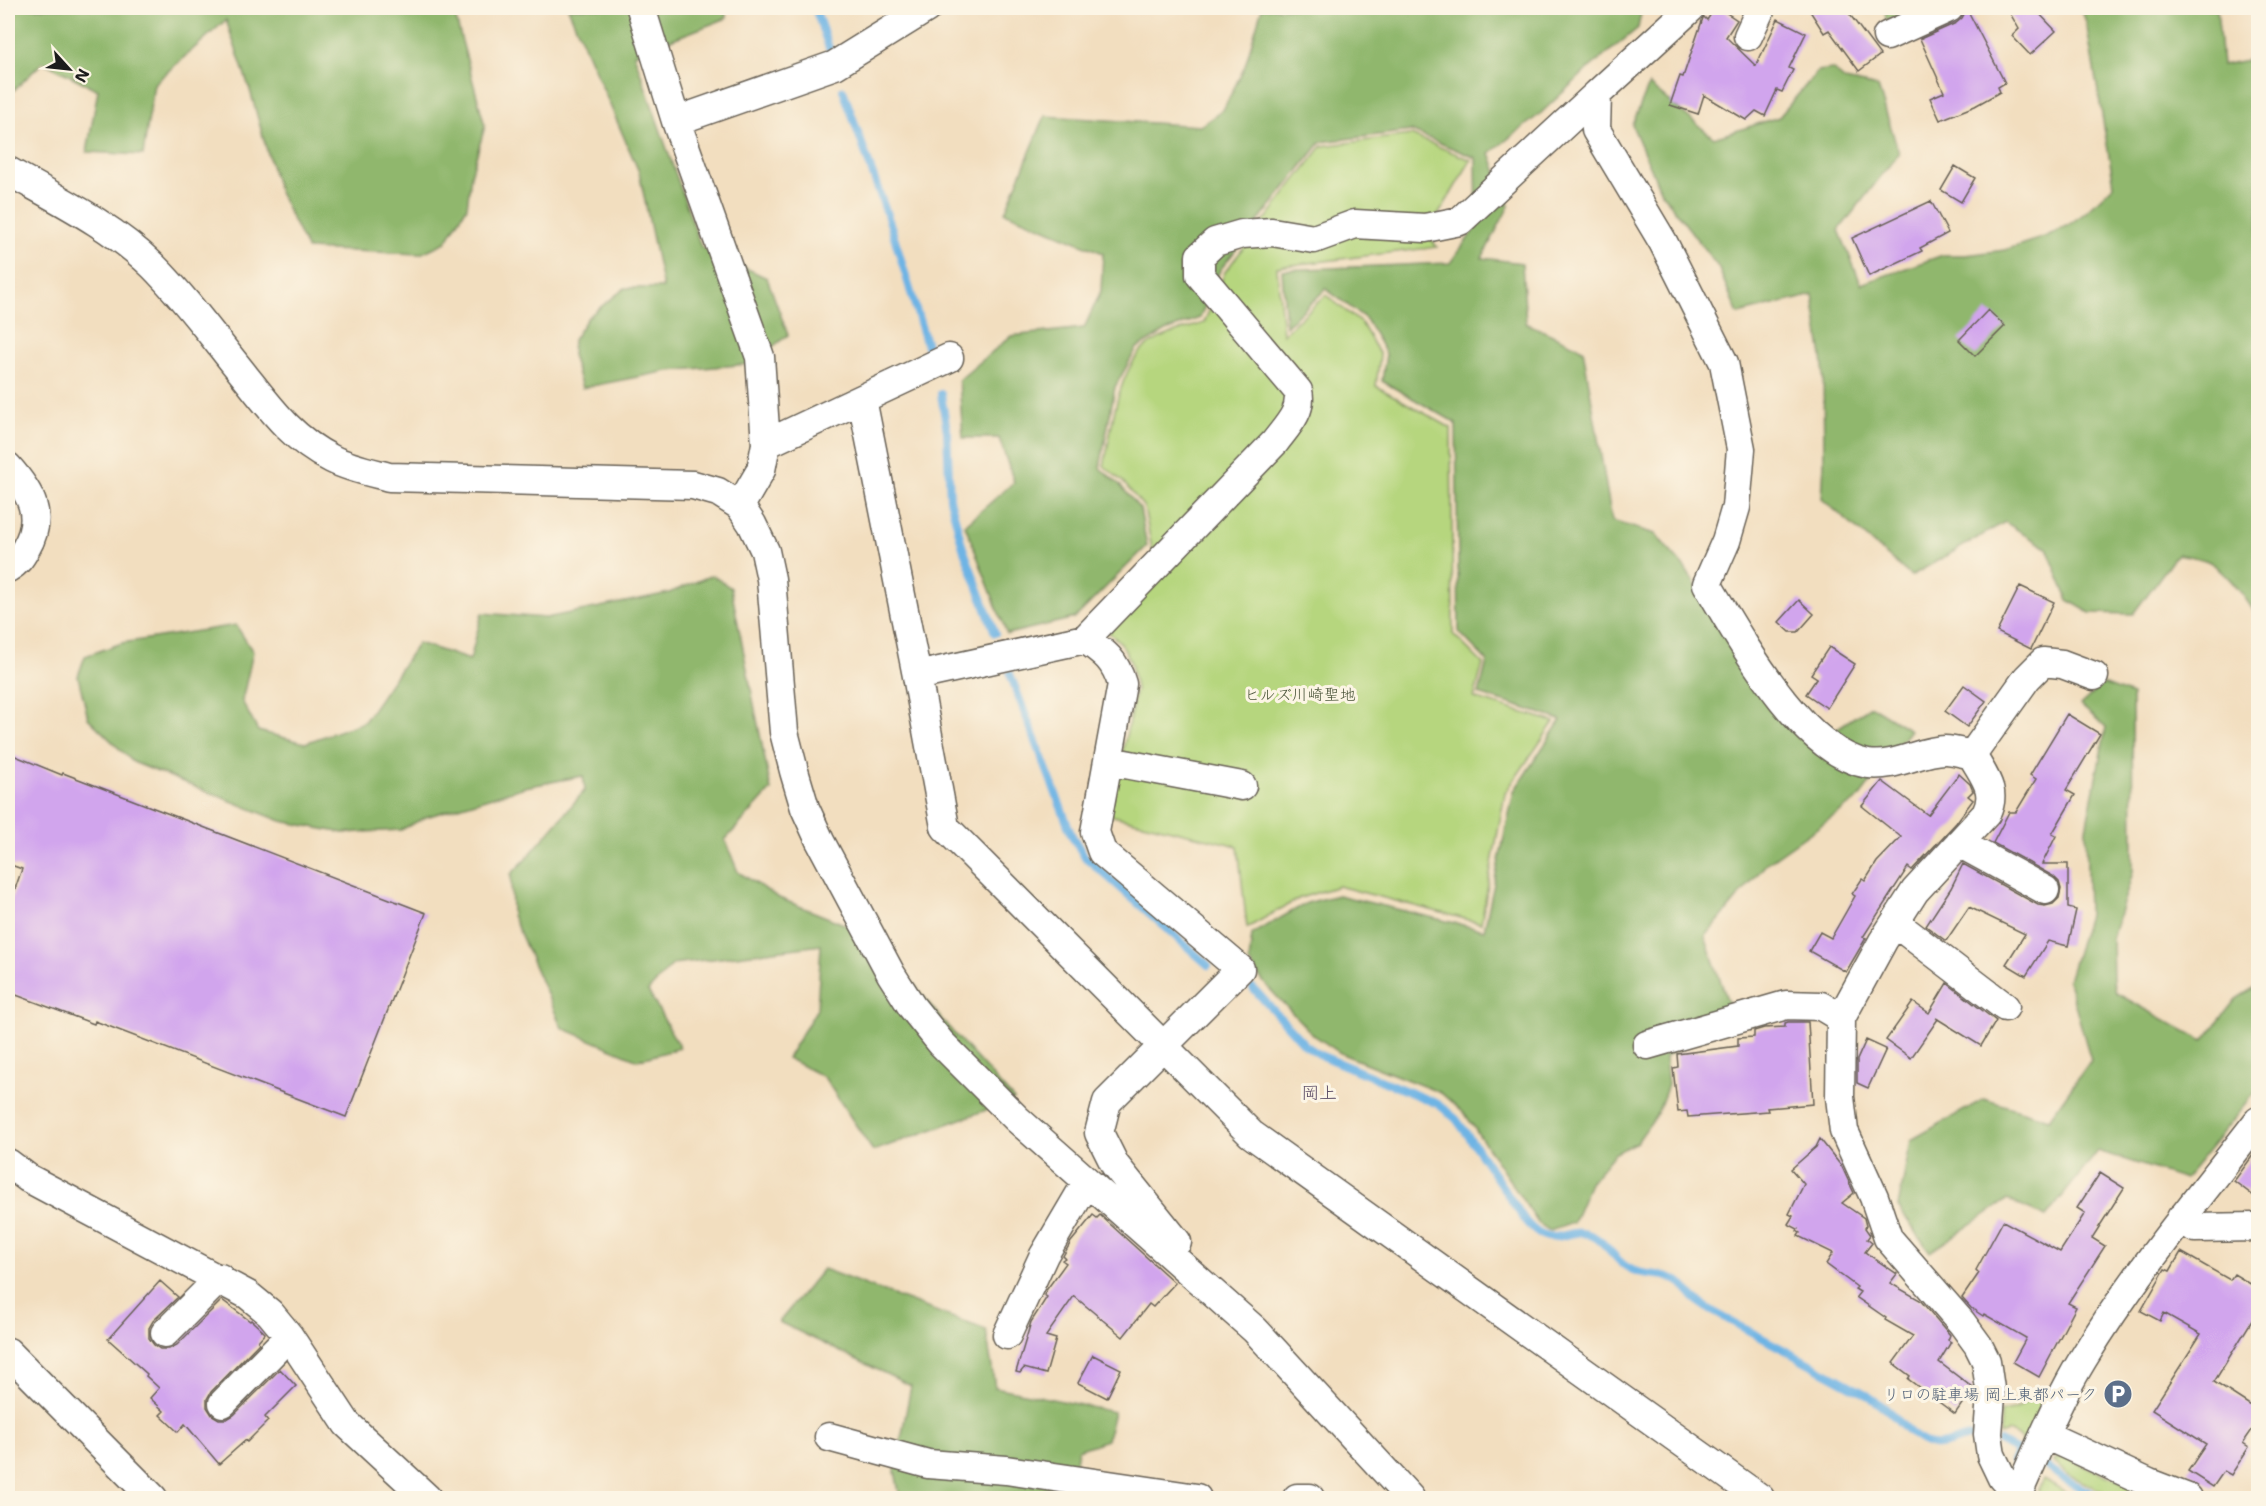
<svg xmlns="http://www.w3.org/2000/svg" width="2266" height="1506" font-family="'Shantell Sans','Klee One',sans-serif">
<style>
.green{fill:#b6d67e;stroke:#69794d;stroke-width:1.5}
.forest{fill:#90b76d;stroke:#566a44;stroke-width:1.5}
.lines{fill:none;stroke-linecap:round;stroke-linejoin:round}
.stream{stroke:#6eb4e4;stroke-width:8}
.building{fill:#d1a5ed}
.minor-casing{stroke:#676055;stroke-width:31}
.minor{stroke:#fff;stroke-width:28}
.labels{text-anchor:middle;stroke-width:6;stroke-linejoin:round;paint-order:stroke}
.park-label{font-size:16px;fill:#4a5439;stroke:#fcf5e5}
.service-label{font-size:16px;fill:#4e5e75;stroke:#fcf5e5;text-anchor:end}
.neighbourhood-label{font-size:18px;fill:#5b4c65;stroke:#fcf5e5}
</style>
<rect width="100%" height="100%" fill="#fcf5e5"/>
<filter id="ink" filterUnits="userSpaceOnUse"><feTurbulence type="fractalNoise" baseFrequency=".0167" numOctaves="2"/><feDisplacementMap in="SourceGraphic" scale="12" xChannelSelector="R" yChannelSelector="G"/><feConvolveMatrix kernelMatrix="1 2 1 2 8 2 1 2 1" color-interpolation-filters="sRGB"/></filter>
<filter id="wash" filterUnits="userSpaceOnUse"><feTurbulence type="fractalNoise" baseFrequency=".008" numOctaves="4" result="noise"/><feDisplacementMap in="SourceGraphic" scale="24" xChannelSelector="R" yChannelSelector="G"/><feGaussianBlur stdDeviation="1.35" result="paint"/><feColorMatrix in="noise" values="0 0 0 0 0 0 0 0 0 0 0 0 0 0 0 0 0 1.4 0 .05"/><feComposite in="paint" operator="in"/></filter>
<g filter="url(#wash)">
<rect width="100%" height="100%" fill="#f2debf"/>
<!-- green -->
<path class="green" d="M 1411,135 L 1471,160 L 1427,234 L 1437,247 L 1277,267 L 1283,334 L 1326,295 L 1362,324 L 1380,355 L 1376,386 L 1451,428 L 1453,634 L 1483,664 L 1474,698 L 1554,722 L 1505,793 L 1481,923 L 1338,886 L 1300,898 L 1247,928 L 1238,846 L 1109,815 L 1136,689 L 1131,663 L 1121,643 L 1108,632 L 1157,575 L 1144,507 L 1123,482 L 1104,466 C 1112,429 1115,381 1141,351 C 1152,338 1187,328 1204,323 L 1225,272 L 1322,146 Z
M 2033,1397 L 2046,1399 L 2023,1446 L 2020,1438 L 2008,1432 L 2000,1435 L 2001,1412 L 2013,1410 Z
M 2056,1458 L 2066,1458 L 2159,1498 L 2115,1498 L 2069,1475 L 2054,1461 Z
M 2044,1479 L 2075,1498 L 2035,1498 Z"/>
<!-- forest -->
<path class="forest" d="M 8,8 L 453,8 L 485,126 L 471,175 L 467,207 L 446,242 L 420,254 L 307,249 L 278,190 L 250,90 L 226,20 L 154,84 L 143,155 L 87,152 L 98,90 L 43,62 L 8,96 Z
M 568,8 L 724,8 L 727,18 L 634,54 L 701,247 L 767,278 L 788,335 L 750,364 L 668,371 L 582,388 L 572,355 L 573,340 L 588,317 L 625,288 L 663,288 L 639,172 Z
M 1262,8 L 1642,8 L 1638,28 L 1588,69 L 1540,114 L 1490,153 L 1509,206 L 1482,258 L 1522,263 L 1526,323 L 1583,349 L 1612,521 L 1655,534 L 1685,568 L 1736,650 L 1815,743 L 1871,706 L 1910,730 L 1858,799 L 1766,864 L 1705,937 L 1734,1019 L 1665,1057 L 1668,1085 L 1657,1114 L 1637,1142 L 1614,1154 L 1590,1183 L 1573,1223 L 1550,1231 L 1538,1223 L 1465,1114 L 1441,1093 L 1342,1054 L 1312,1034 L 1265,984 L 1249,962 L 1252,934 L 1307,903 L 1338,895 L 1484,930 L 1514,791 L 1561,720 L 1479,694 L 1487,661 L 1459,632 L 1456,423 L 1382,381 L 1386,354 L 1366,319 L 1326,289 L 1286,326 L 1282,270 L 1450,263 L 1477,226 L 1476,158 L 1411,131 L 1321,142 L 1220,270 L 1200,318 L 1166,331 L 1137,348 L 1115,387 L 1100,468 L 1120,485 L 1140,509 L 1147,546 L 1075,618 L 1007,634 L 965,525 L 1014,482 L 999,438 L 963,438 L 959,380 L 1011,336 L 1084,328 L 1101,291 L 1103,253 L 1005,212 L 1045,116 L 1200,126 L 1223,110 L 1245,66 Z
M 1885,8 L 1917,8 L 1886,21 Z
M 2081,8 L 2217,8 L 2222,65 L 2258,58 L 2258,618 C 2249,602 2223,566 2205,560 C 2196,557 2186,556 2177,554 L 2133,614 L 2090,613 L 2068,600 L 2047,548 L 2005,522 L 1911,576 L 1822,499 L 1824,463 L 1823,365 L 1813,295 L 1738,314 L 1718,267 L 1661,192 L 1632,125 L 1649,85 L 1714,138 L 1779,117 L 1818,71 L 1832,69 L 1845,80 L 1878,87 L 1899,153 L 1839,230 L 1861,284 L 1943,255 L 1966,255 L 2005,250 L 2047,236 L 2068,225 L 2085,213 L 2114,185 L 2086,22 Z
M 712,575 L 731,588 L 771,790 L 725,840 L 738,872 L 779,898 L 859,930 L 899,965 L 943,1021 L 1014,1100 L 873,1151 L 824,1077 L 787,1058 L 817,1009 L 821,945 L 673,964 L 648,991 L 680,1048 L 638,1060 L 562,1028 L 512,915 L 511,874 L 525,860 L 585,790 L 583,776 L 525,787 L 426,817 L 401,830 L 343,833 L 281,821 L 133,762 L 88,718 L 78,676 L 85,656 L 122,643 L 236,625 L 253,652 L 242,701 L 258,731 L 305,743 L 364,722 L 418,643 L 470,660 L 482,613 L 546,618 L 669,593 Z
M 2103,684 L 2132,695 L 2133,872 L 2112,938 L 2113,982 L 2116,993 L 2203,1041 L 2236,999 L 2258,985 L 2258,1089 L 2185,1179 L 2098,1151 L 2046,1217 L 2007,1200 L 1930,1252 L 1898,1207 L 1911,1140 L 1984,1099 L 2049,1119 L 2091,1060 L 2068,981 L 2088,915 L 2086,829 L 2106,727 L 2080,705 Z
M 823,1269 L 986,1330 L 995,1387 L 1114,1412 L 1107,1440 L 1078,1450 L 1071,1488 L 1076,1498 L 900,1498 L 895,1471 L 911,1386 L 779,1322 Z"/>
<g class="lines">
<!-- stream -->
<path class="stream" d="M 815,8 L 829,48
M 843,90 L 890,223 L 931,359
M 941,394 L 947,431 L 950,499 L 963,548 L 995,633
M 1010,674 L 1072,836 L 1084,856 L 1208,965
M 1253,988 L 1305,1045 L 1322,1056 L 1438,1104 L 1456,1119 L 1469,1137 L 1526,1222 C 1555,1255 1565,1223 1593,1236 C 1607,1243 1614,1259 1627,1267 C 1643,1278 1663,1271 1679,1282 C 1685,1286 1690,1294 1695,1299 C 1701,1304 1708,1308 1714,1312 L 1866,1394 C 1872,1399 1879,1403 1885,1408 C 1901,1421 1911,1440 1933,1445 C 1946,1447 1962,1437 1975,1436
M 2000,1442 L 2028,1456
M 2013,1461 L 2018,1451
M 2039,1461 L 2068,1481 L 2100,1498"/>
</g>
<g id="blocks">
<!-- building -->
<path class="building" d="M 1715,8 L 1719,8 L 1737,20 L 1726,37 L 1756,66 L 1778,19 L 1806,33 L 1789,68 L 1793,70 L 1782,92 L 1777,90 L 1765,116 L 1756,111 L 1746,120 L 1704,95 L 1698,114 L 1670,105 L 1680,76 L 1683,77 L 1703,18 L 1704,17 L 1707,20 Z
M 1808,8 L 1845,8 L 1880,55 L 1859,71 L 1829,30 L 1824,33 Z
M 2007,8 L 2034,8 L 2056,31 L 2030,55 L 2012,36 L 2019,29 Z
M 1967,9 L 2005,83 L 1998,87 L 2000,92 L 1975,106 L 1940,120 L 1930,98 L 1944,92 L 1920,39 L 1956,23 L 1962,18 Z
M 1955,166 L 1975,178 L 1961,202 L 1941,190 Z
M 1931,201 L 1948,233 L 1920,248 L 1922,251 L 1869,276 L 1852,238 Z
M 1988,310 L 2005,326 L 1975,356 L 1959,340 Z
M 2020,586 L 2054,602 L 2031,649 L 1997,632 Z
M 1799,600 L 1814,614 L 1798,632 L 1790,632 L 1779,622 Z
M 1829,647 L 1855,664 L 1827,708 L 1806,694 L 1817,678 L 1811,674 Z
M 1964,685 L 1986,701 L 1967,727 L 1945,711 Z
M 2067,714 L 2100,734 L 2066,790 L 2075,795 L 2052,834 L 2056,836 L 2042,864 L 2068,864 L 2068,908 L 2076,910 L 2068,946 L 2048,941 L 2026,976 L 2006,964 L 2025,934 L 1969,907 L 1946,941 L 1926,926 L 1951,888 L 1963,864 L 2038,905 L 2045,906 L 2053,904 L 2059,898 L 2061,889 L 2059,882 L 2053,876 L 1993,843 L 2009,812 L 2016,812 L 2036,779 L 2030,775 Z
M 8,753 L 62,775 L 63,773 L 426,913 L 346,1117 L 95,1021 L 94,1024 L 8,992 L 8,909 L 22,869 L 8,864 Z
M 1959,774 L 1970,784 L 1973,791 L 1968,796 L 1973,800 L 1956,823 L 1912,870 L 1908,867 L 1863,937 L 1866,938 L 1846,972 L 1809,951 L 1820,932 L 1831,938 L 1855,896 L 1852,894 L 1862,879 L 1865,881 L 1877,862 L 1901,837 L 1862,806 L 1882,781 L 1928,815 Z
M 1947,983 L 1996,1021 L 1981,1046 L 1936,1018 L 1938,1019 L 1911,1058 L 1886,1040 L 1913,1002 L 1929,1013 Z
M 1788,1022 L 1808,1022 L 1813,1104 L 1767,1108 L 1768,1111 L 1688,1117 L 1687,1111 L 1678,1112 L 1673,1068 L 1678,1067 L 1677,1054 L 1738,1046 L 1738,1038 L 1754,1037 L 1754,1031 L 1764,1028 L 1785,1027 L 1785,1023 Z
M 1866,1040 L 1886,1049 L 1868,1088 L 1857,1083 L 1857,1060 Z
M 1820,1139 L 1842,1167 L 1854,1193 L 1842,1203 L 1864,1218 L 1866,1226 L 1865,1228 L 1870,1235 L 1867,1239 L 1872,1243 L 1865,1252 L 1897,1274 L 1890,1283 L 1920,1300 L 1950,1335 L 1948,1340 L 1951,1342 L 1939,1362 L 1973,1388 L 1955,1414 L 1908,1379 L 1910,1376 L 1893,1363 L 1913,1336 L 1885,1320 L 1886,1318 L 1856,1297 L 1860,1292 L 1855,1289 L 1857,1287 L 1826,1264 L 1833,1253 L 1798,1236 L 1800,1233 L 1797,1231 L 1798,1229 L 1788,1224 L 1793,1216 L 1789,1214 L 1804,1184 L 1791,1169 L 1816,1147 Z
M 2259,1147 L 2259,1200 L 2234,1181 Z
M 2100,1173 L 2124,1188 L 2092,1238 L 2105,1246 L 2068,1303 L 2076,1307 L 2039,1377 L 2013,1362 L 2026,1338 L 1984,1314 L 1983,1316 L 1971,1308 L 1962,1298 L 1979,1273 L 1976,1270 L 2003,1221 L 2060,1252 L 2085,1213 L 2077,1208 Z
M 1093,1215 L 1097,1218 L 1100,1215 L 1175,1283 L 1153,1307 L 1149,1304 L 1123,1337 L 1074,1296 L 1046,1336 L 1056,1339 L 1046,1374 L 1024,1368 L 1020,1373 L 1016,1372 L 1031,1322 L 1047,1297 L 1044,1295 L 1047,1289 L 1066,1263 L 1062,1260 L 1065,1258 L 1063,1256 L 1071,1242 Z
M 2181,1252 L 2230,1280 L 2234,1274 L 2259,1289 L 2259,1309 L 2214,1382 L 2259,1411 L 2259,1420 L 2243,1443 L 2249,1447 L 2231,1475 L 2224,1471 L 2213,1487 L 2188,1471 L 2206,1444 L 2152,1410 L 2201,1334 L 2164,1313 L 2160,1321 L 2141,1311 L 2165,1269 L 2170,1271 Z
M 160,1281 L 178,1297 L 153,1321 L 149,1328 L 149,1338 L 154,1345 L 160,1349 L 169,1349 L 177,1345 L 222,1300 L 250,1321 L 251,1320 L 265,1333 L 258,1341 L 259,1343 L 211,1392 L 207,1399 L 207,1407 L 212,1415 L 219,1419 L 227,1419 L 234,1415 L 280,1369 L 296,1386 L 265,1417 L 268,1421 L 247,1442 L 246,1440 L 219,1464 L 185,1424 L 178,1432 L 160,1415 L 164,1411 L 150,1398 L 159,1388 L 146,1376 L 147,1374 L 108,1339 Z
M 1093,1355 L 1121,1369 L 1107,1398 L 1078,1383 Z"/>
</g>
</g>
<g filter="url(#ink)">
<use href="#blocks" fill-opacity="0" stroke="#676055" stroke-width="1.5"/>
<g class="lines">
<!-- minor casing -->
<g class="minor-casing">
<path id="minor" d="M 641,8 L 676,121 L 760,357 L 766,444 L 761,470 L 740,506
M 1691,8 L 1597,94 L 1596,130 L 1663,242 L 1724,363 L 1741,449 L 1736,507 L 1726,541 L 1707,584 C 1739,637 1802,753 1868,764 C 1895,768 1921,750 1945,750 C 1953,750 1963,753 1972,755
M 1748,36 L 1761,8
M 1887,36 L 1949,8
M 676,121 L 835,65 L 927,8
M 8,171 C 57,199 111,225 153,266 C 186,299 214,338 244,375 C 271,409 292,439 332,459 C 350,468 370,472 389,477 L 693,485 L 718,492 L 740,506 L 752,524 L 765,551 L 771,579 L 784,732 L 794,771 L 805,808 L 820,841 L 891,974 L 912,1007 L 941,1043 L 1017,1119 L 1255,1330 L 1410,1498
M 862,399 L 917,676 L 945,827 L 1251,1134 L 1760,1498
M 766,444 L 949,358
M 8,467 C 30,492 45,515 26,548 C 21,557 17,563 8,568
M 1085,639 L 1275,442 C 1287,426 1303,411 1298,391 L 1200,275 L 1200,256 L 1215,242 L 1242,234 L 1272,232 L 1314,239 L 1355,224 L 1425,228 L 1460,221 L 1597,94
M 917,676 L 1085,639 C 1105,653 1115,660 1122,684 L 1095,832 L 1102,852 L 1240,969 L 1107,1102 L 1099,1133 L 1115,1165 L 1177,1242
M 1972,755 C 1983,776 1998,790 1986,814 L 1915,891 L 1883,941 L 1841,1018 L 1840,1097 L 1844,1131 L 1874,1197 L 1888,1238 L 1962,1323 L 1978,1345 L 1986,1361 L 1991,1396 L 1988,1434 L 1991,1455 L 2002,1478 L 2009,1484 L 2020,1490
M 1972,755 L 2027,678 L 2043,662 L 2062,664 L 2094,676
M 1109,761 L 1242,786
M 1959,843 L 2045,890
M 1895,923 L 2005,1007
M 1647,1045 L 1786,1005 L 1821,1006 L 1841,1018
M 8,1163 L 28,1178 L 248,1295 L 270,1313 L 289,1336 L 347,1424 L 427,1498
M 2181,1218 L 2195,1228 L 2255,1227 L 2258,1228
M 165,1333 L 220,1278
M 1007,1335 L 1044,1255 L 1087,1182
M 8,1352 L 153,1498
M 223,1403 L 289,1336
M 2045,1435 L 2149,1483 L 2188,1498
M 829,1437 L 928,1464 L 1006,1470 L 1197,1498
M 1297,1498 L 1310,1498
M 2016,1498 C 2037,1452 2056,1403 2083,1359 C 2134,1274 2198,1199 2258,1121"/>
</g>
<!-- minor -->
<use href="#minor" class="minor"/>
</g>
</g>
<!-- icons -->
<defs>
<g id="parking-disc" transform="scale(1.5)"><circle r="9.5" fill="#5c6f8a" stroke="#fcf5e5"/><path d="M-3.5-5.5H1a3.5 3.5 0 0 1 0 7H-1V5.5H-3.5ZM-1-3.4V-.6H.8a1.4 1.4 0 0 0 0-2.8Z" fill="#fff"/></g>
</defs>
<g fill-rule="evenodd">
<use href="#parking-disc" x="2118" y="1394"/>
</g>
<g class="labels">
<!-- park labels -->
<g class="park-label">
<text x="1300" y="700">ヒルズ川崎聖地</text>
</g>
<!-- service labels -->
<g class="service-label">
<text x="2097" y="1400">リロの駐車場 岡上東都パーク</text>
</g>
<!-- neighbourhood labels -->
<g class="neighbourhood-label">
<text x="1319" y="1099">岡上</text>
</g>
</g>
<!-- margin -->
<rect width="2266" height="1506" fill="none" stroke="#fcf5e5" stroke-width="30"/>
<!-- north arrow -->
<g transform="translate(69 69) rotate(117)" stroke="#fcf5e5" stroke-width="4.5" paint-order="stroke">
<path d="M0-4.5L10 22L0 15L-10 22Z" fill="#1c1c1c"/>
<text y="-9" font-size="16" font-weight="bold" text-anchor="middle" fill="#1c1c1c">N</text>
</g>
</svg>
